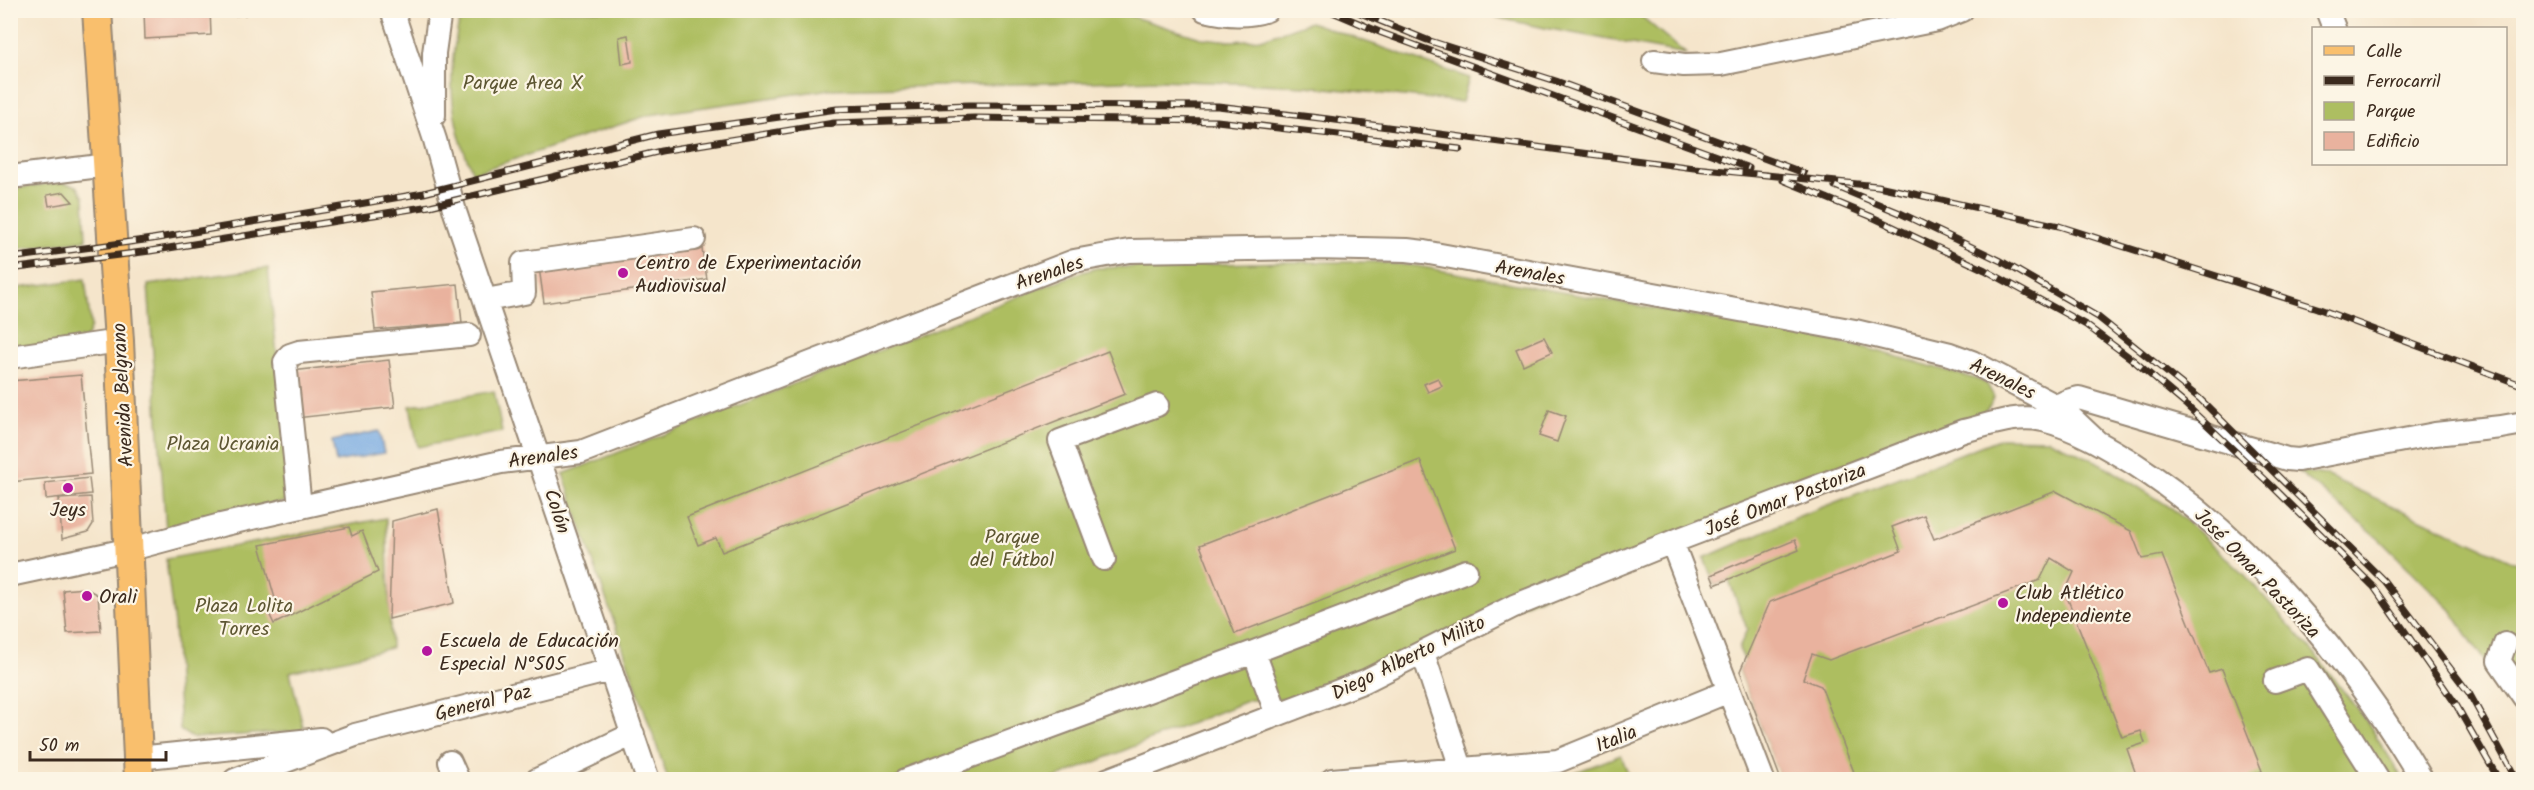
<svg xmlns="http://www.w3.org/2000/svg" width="2534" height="790" font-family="Kalam,sans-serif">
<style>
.green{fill:#adbe61;stroke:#747440;stroke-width:1.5}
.water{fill:#77aae3;stroke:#596a80;stroke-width:1.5}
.building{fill:#e9b29e}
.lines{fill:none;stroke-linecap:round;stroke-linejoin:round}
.minor-casing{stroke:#988874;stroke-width:26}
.major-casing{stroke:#988874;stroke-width:32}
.minor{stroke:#fff;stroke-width:22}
.major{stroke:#f9bf6d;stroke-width:28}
.rail-casing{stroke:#3b2a1e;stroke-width:7}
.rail{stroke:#fcf5e5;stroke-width:4.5;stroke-dasharray:14;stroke-linecap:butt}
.poi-dot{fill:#b5179e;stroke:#fcf5e5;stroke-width:2}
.labels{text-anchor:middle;stroke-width:4.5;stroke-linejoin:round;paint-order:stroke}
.park-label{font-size:20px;fill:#5d5632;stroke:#fcf5e5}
.poi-label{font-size:20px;fill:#3b2a1e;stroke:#fcf5e5;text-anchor:start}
.street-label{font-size:20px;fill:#3b2a1e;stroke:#fcf5e5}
</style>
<rect width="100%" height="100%" fill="#fcf5e5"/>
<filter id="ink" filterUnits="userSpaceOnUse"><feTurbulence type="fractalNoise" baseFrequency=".0167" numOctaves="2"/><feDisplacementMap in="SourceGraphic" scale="12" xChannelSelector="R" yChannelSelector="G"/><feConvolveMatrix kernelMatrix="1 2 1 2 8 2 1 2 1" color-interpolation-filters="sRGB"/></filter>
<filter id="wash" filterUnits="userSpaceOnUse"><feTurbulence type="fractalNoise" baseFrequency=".008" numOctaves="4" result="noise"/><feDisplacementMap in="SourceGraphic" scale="24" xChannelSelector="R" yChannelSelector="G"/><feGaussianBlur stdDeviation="1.35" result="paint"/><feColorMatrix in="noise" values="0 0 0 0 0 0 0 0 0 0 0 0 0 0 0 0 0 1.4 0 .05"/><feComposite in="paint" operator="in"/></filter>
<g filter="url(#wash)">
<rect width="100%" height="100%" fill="#f5e5cb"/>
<!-- green -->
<path class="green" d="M 1111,10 L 1201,38 L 1232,41 L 1261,39 L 1310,22 L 1469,78 L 1462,102 L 1306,86 L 1159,80 L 831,89 L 649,115 L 473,173 C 448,118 446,68 462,11 Z
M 1467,11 L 1635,11 L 1686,54 L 1545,28 Z
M 62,182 L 77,186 L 84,197 L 86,240 L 11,250 L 10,189 Z
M 1284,262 L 1374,262 L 1417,266 L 1856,345 L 1979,380 L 1987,384 L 1994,397 C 1989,414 1977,415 1962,420 L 1373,668 L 1293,698 L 1249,700 L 1053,779 L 668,779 L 563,474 L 1076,274 L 1097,268 Z
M 268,268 L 292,500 L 166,530 L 148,285 Z
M 85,279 L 91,327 L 86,338 L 11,351 L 10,289 Z
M 494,391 L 502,432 L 418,447 L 410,406 Z
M 2001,438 L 2048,439 L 2102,464 L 2173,509 L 2245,575 L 2314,653 L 2368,723 L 2403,779 L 1781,779 L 1740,671 L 1745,661 L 1739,649 L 1747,629 L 1729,580 L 1715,585 L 1704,558 L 1797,517 Z
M 2298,471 L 2325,475 L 2523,566 L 2523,720 L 2451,610 L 2380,540 Z
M 386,518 L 391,648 L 290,672 L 304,731 L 192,738 L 180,730 L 174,625 L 166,559 Z
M 1621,755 L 1630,779 L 1489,779 L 1571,774 Z"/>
<!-- water -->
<path class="water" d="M 379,431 L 384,453 L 336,462 L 332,441 Z"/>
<g id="blocks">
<!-- building -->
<path class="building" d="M 144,10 L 210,10 L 211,35 L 145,39 Z
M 227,10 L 245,10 L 245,15 L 227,16 Z
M 628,35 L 632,62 L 622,64 L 619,37 Z
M 64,192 L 73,202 L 49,206 L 47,195 Z
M 701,243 L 707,279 L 544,303 L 539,267 Z
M 458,284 L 462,323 L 375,330 L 371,292 Z
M 1544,337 L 1552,352 L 1523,365 L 1516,349 Z
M 1108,351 L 1125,394 L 722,552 L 716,538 L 698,545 L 687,517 Z
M 389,360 L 395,407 L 296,418 L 292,371 Z
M 81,375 L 91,474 L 10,482 L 10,381 Z
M 1438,378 L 1442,386 L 1428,392 L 1424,384 Z
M 1549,410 L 1566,416 L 1557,442 L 1539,436 Z
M 1420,460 L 1455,549 L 1235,634 L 1200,545 Z
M 89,478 L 91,494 L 46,499 L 45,483 Z
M 2056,491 L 2131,531 L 2142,559 L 2162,555 L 2209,673 L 2222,669 L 2262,771 L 2249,777 L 2250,780 L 2138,780 L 2127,749 L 2145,743 L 2141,731 L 2122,737 L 2065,592 L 2074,572 L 2051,558 L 2040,580 L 1829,660 L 1812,654 L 1803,679 L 1821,686 L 1857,780 L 1781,780 L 1740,671 L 1770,602 L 1901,551 L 1892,527 L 1924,515 L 1934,539 Z
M 91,497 L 93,524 L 88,532 L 62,539 L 59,499 Z
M 438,509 L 454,603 L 389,619 L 392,521 Z
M 349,527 L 352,536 L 362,531 L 378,572 L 274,624 L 266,607 L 276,602 L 260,545 Z
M 1795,540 L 1799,550 L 1715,585 L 1711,575 Z
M 85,588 L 98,595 L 101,631 L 67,633 L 63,590 Z"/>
</g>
</g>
<g filter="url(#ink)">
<use href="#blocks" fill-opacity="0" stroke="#988874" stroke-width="1.5"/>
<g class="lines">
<!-- minor casing -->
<g class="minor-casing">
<path id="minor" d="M 392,10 L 435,140 L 455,212 L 648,780
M 1205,10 C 1227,15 1247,17 1267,10
M 2327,10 L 2334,28
M 1654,61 L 1684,65 L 1721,64 L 1937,20 L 1962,10
M 434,115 L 434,53 L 440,10
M 10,177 L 108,165
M 486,300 L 524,293 L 523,263 L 694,239
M 10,357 L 119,341
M 2053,416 C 2058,403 2065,401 2079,398 L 2287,459 L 2298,460 L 2435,434 L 2501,427 L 2524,423
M 300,507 L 285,362 L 290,355 L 299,352 L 469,335
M 1672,542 L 1763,780
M 1104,559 L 1060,441 L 1157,405
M 10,575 L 131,549 L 221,525 L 501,462 L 581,452 L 1074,261 L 1129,251 L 1314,248 L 1407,250 L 1424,252 L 1855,331 L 1950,354 L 1972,362 L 2062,409 L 2096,441
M 2505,644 L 2499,661 L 2524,697
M 1423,653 L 1461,768
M 2275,681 L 2308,669 L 2378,780
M 1277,715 L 1254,652 L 1466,571
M 138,758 L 321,739
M 450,762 L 458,780
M 235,780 L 355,735 L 611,670
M 537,780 L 633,734
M 906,780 L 1254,652
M 1107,780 L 1365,681 L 1514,606 L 1672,542 L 1963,431 C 1989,425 2015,414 2043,420 C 2075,428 2105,446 2133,463 C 2250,538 2352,661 2422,780
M 1332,780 L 1558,761 L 1729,691"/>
</g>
<!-- major casing -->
<g class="major-casing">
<path id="major" d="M 97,10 L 119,341 L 139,780"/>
</g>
<!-- minor -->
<use href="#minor" class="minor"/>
<!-- major -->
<use href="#major" class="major"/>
<!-- rail casing -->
<g class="rail-casing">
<path id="rail" d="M 1328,10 L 1382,33 L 1749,168
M 1353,10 L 1427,40 L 1556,81 L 1804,173
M 1783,180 L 1870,216 L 1985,270 L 2086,325 L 2133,360 L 2185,404 L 2273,487 L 2374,587 L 2455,703 L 2499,780
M 1835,186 L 1900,213 L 2001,261 L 2098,317 L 2199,398 L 2384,581 L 2469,693 L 2517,780
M 10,258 L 152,239 L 424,193 L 658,134 L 837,109 L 970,105 L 1218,106 L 1328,119 L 1694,168 L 1878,186 L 2059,226 L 2317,308 L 2524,386
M 10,269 L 150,251 L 430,206 L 661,151 L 834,123 L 974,118 L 1217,121 L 1460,149"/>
</g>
<!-- rail -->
<use href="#rail" class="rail"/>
</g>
</g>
<!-- markers -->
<g class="poi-dot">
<circle cx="623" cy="273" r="6"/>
<circle cx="68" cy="488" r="6"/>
<circle cx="87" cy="596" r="6"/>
<circle cx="2003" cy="603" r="6"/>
<circle cx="427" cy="651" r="6"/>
</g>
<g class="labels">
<!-- park labels -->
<g class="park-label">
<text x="523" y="89">Parque Area X</text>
<text x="223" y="450">Plaza Ucrania</text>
<text x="1012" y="543">Parque<tspan x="1012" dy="23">del Fútbol</tspan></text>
<text x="244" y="612">Plaza Lolita<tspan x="244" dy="23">Torres</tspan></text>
</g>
<!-- poi labels -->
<g class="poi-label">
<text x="635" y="269">Centro de Experimentación<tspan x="635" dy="23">Audiovisual</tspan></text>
<text x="68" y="516" text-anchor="middle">Jeys</text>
<text x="2015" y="599">Club Atlético<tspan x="2015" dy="23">Independiente</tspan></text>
<text x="99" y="603">Orali</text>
<text x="439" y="647">Escuela de Educación<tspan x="439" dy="23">Especial N°505</tspan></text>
</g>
<!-- street labels -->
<g class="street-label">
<text transform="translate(1049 272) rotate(-19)" y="7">Arenales</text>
<text transform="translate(1530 272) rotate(10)" y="7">Arenales</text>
<text transform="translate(2003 378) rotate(26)" y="7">Arenales</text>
<text transform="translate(122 395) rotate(-93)" y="7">Avenida Belgrano</text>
<text transform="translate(543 456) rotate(-8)" y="7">Arenales</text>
<text transform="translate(1785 499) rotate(-21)" y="7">José Omar Pastoriza</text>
<text transform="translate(558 511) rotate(72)" y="7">Colón</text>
<text transform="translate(2258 573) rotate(46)" y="7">José Omar Pastoriza</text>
<text transform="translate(1408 657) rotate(-26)" y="7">Diego Alberto Milito</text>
<text transform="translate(483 702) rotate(-14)" y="7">General Paz</text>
<text transform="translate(1616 738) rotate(-22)" y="7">Italia</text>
</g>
</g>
<!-- margin -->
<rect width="2534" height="790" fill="none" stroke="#fcf5e5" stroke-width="36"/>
<!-- legend -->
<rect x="2312" y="27" width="195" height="138" fill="#fcf5e5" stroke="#afa495" stroke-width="1.5"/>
<rect x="2324" y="46" width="30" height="9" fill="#f9bf6d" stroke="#afa495" stroke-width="1.5"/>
<text x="2366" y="57" font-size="18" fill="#3b2a1e">Calle</text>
<rect x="2324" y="76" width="30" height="9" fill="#3b2a1e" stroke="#afa495" stroke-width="1.5"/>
<text x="2366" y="87" font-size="18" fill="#3b2a1e">Ferrocarril</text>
<rect x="2324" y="102" width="30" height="18" fill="#adbe61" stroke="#afa495" stroke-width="1.5"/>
<text x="2366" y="117" font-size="18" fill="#3b2a1e">Parque</text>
<rect x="2324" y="132" width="30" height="18" fill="#e9b29e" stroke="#afa495" stroke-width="1.5"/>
<text x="2366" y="147" font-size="18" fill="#3b2a1e">Edificio</text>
<!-- scale -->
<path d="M30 751v9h136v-9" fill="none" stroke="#3b2a1e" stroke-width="3"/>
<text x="39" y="751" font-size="18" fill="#3b2a1e" stroke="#fcf5e5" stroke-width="4.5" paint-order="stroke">50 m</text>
</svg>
